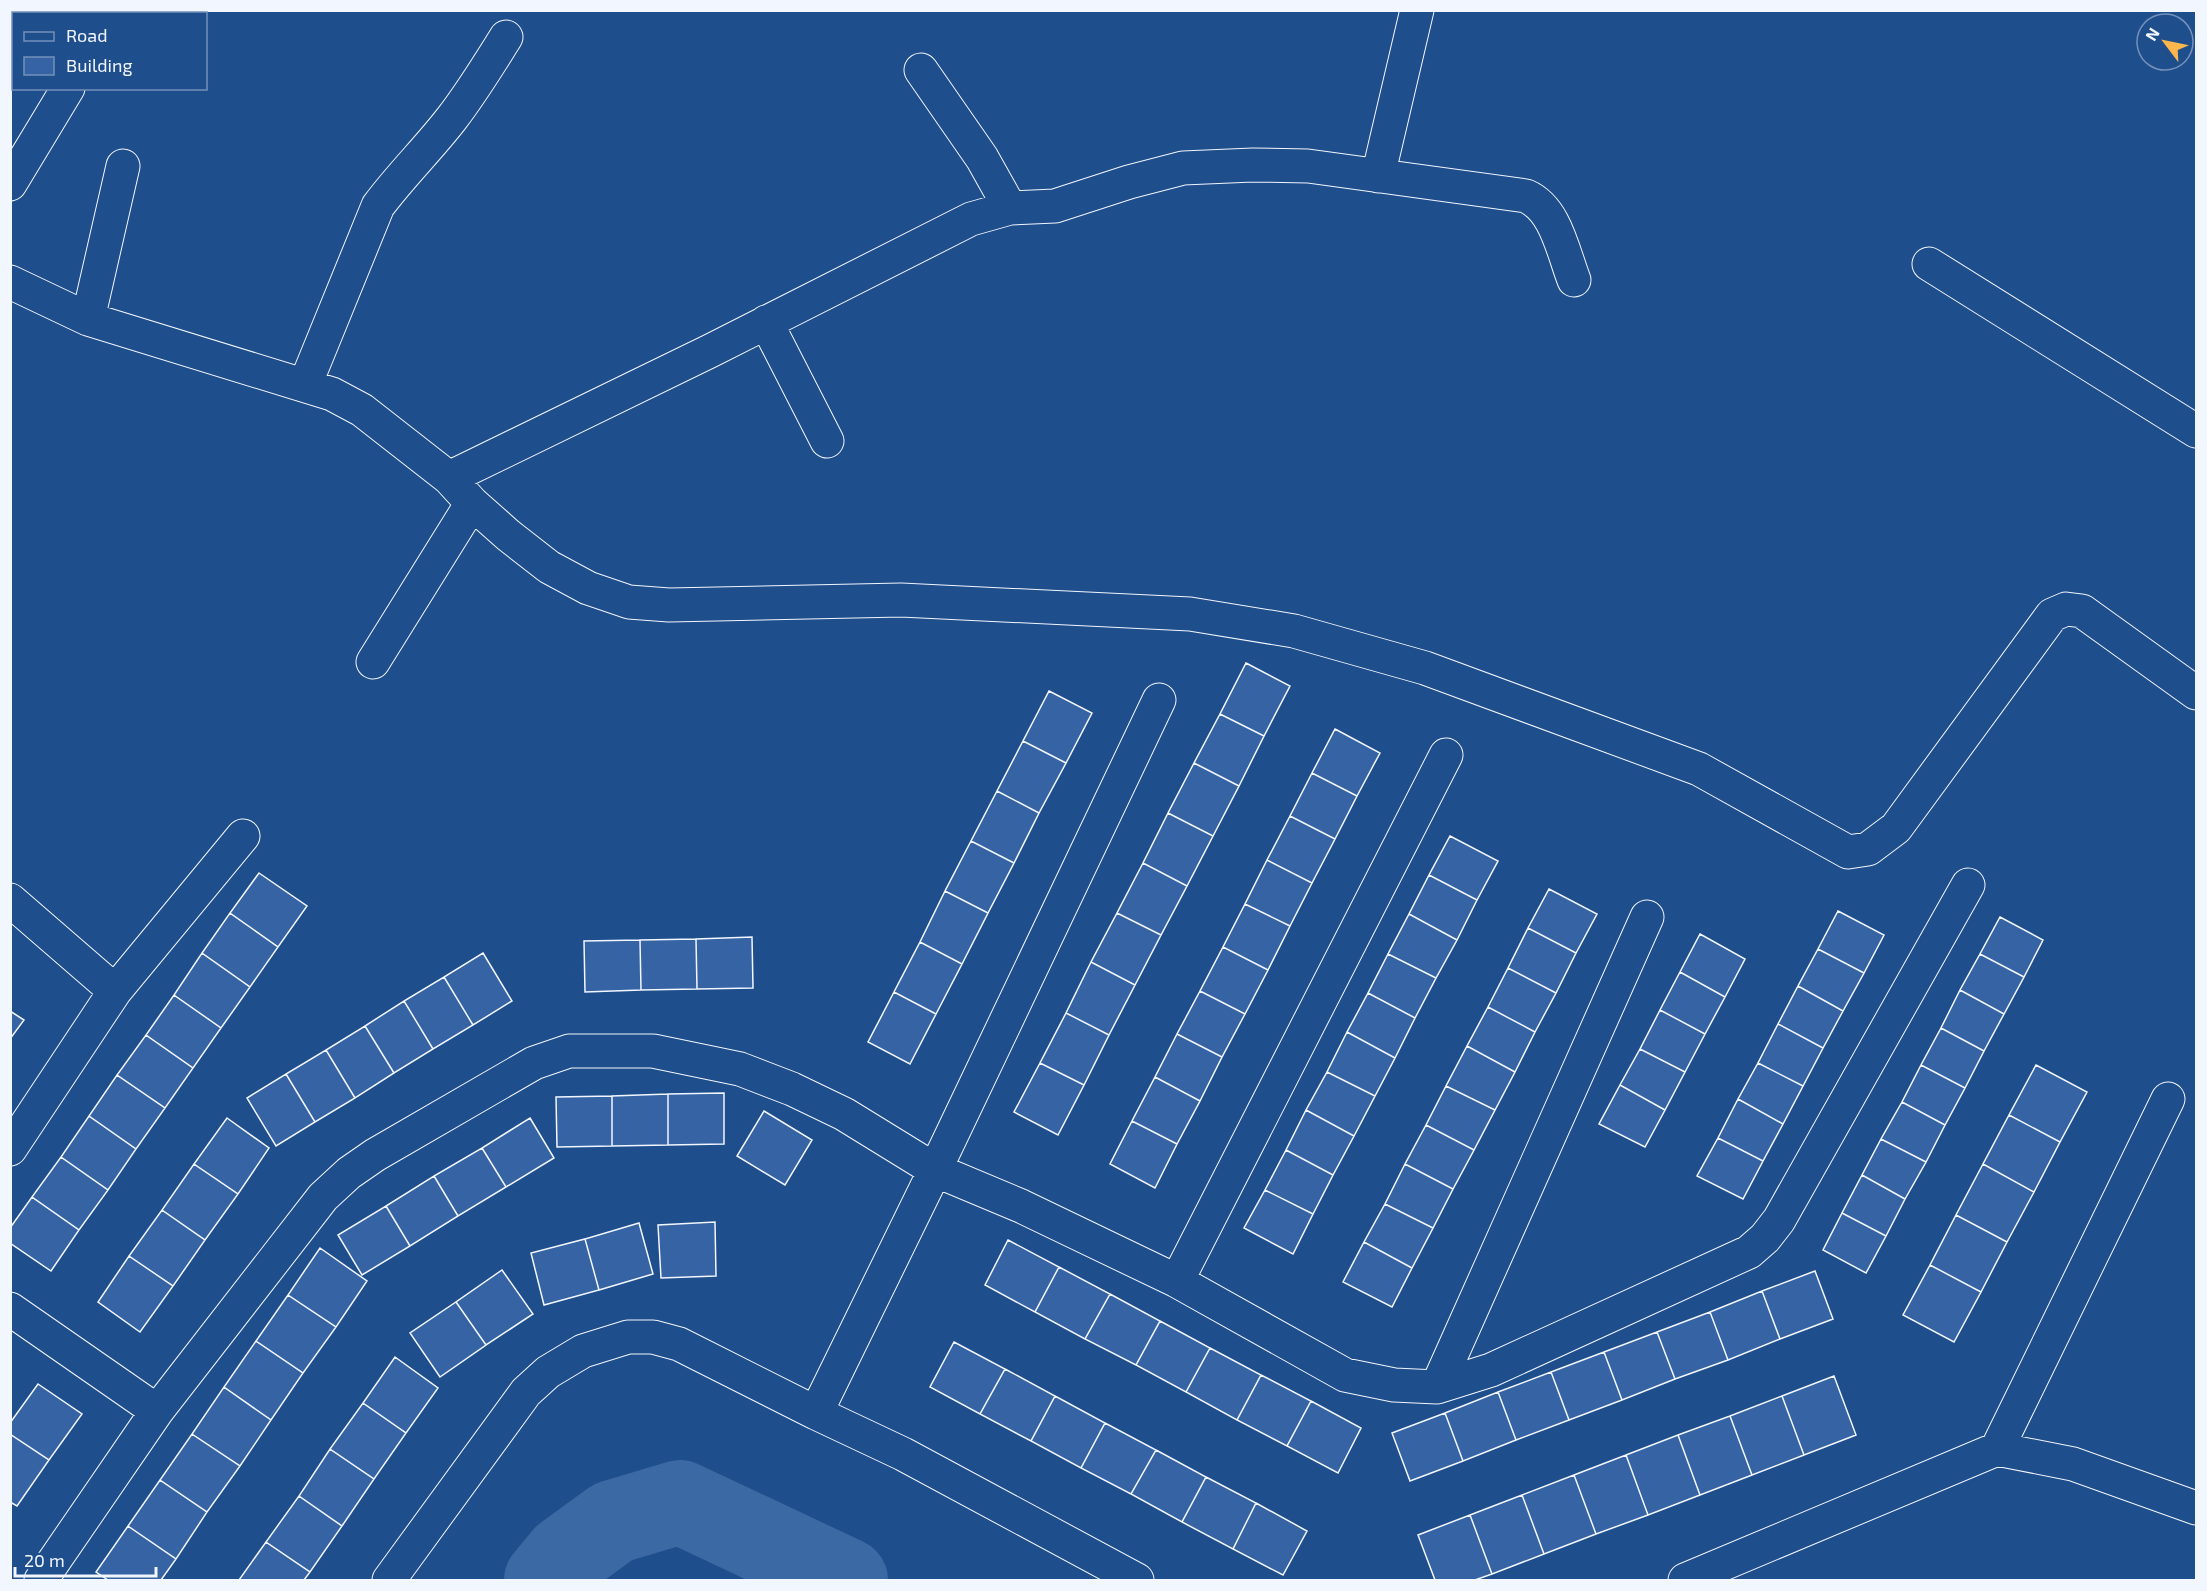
<svg xmlns="http://www.w3.org/2000/svg" width="2207" height="1591" font-family="'Exo 2',sans-serif">
<style>
.lines{fill:none;stroke-linecap:round;stroke-linejoin:round}
.river{stroke:#3b69a3;stroke-width:84}
.building{fill:#3563a3;stroke:#f2f6ff;stroke-width:1.5}
.street-casing{stroke:#f2f6ff;stroke-width:35}
.street{stroke:#1f4e8c;stroke-width:33}
</style>
<rect width="100%" height="100%" fill="#1f4e8c"/>
<g class="lines">
<!-- river -->
<path class="river" d="M 546,1580 L 565,1557 L 613,1522 L 680,1502 L 846,1580"/>
</g>
<!-- building -->
<path class="building" d="M 1246,663 L 1290,686 L 1264,736 L 1220,714 Z
M 1049,691 L 1092,713 L 1066,763 L 1023,741 Z
M 1220,714 L 1264,736 L 1239,786 L 1194,763 Z
M 1335,729 L 1380,753 L 1357,796 L 1312,773 Z
M 1023,741 L 1066,763 L 1039,813 L 997,791 Z
M 1194,763 L 1239,786 L 1213,836 L 1168,813 Z
M 1312,773 L 1357,796 L 1335,839 L 1290,816 Z
M 997,791 L 1039,813 L 1014,863 L 971,841 Z
M 1168,813 L 1213,836 L 1187,886 L 1143,863 Z
M 1290,816 L 1335,839 L 1312,883 L 1267,860 Z
M 1450,836 L 1498,861 L 1477,900 L 1429,875 Z
M 971,841 L 1014,863 L 988,913 L 945,891 Z
M 1267,860 L 1312,883 L 1290,926 L 1245,904 Z
M 1143,863 L 1187,886 L 1161,935 L 1117,913 Z
M 259,873 L 307,906 L 278,947 L 230,913 Z
M 1429,875 L 1477,900 L 1457,940 L 1409,914 Z
M 1549,889 L 1597,914 L 1576,953 L 1528,928 Z
M 945,891 L 988,913 L 962,964 L 920,942 Z
M 1245,904 L 1290,926 L 1268,970 L 1223,947 Z
M 1838,911 L 1884,935 L 1864,973 L 1818,949 Z
M 230,913 L 278,947 L 250,987 L 202,953 Z
M 1117,913 L 1161,935 L 1135,985 L 1091,962 Z
M 1409,914 L 1457,940 L 1436,978 L 1388,954 Z
M 2000,917 L 2043,940 L 2024,977 L 1980,954 Z
M 1528,928 L 1576,953 L 1556,993 L 1508,968 Z
M 1700,934 L 1745,959 L 1725,997 L 1680,972 Z
M 752,937 L 753,988 L 697,989 L 696,939 Z
M 696,939 L 697,989 L 641,990 L 640,940 Z
M 640,940 L 641,990 L 585,992 L 584,941 Z
M 920,942 L 962,964 L 936,1014 L 894,992 Z
M 1223,947 L 1268,970 L 1245,1014 L 1200,991 Z
M 1818,949 L 1864,973 L 1843,1011 L 1798,986 Z
M 202,953 L 250,987 L 221,1028 L 174,995 Z
M 483,953 L 512,1001 L 473,1025 L 444,977 Z
M 1388,954 L 1436,978 L 1415,1018 L 1368,993 Z
M 1980,954 L 2024,977 L 2004,1014 L 1960,990 Z
M 1091,962 L 1135,985 L 1109,1035 L 1066,1013 Z
M 1508,968 L 1556,993 L 1535,1032 L 1488,1007 Z
M 1680,972 L 1725,997 L 1705,1034 L 1660,1010 Z
M 444,977 L 473,1025 L 433,1049 L 404,1001 Z
M 1798,986 L 1843,1011 L 1823,1048 L 1778,1024 Z
M 1960,990 L 2004,1014 L 1984,1051 L 1941,1028 Z
M 1200,991 L 1245,1014 L 1222,1057 L 1177,1034 Z
M 894,992 L 936,1014 L 910,1064 L 868,1042 Z
M 1368,993 L 1415,1018 L 1395,1058 L 1347,1032 Z
M 174,995 L 221,1028 L 193,1068 L 146,1035 Z
M 404,1001 L 433,1049 L 394,1073 L 365,1026 Z
M 1488,1007 L 1535,1032 L 1515,1072 L 1467,1046 Z
M 1660,1010 L 1705,1034 L 1685,1072 L 1640,1049 Z
M 10,1011 L 24,1020 L 10,1039 Z
M 1066,1013 L 1109,1035 L 1084,1085 L 1040,1063 Z
M 1778,1024 L 1823,1048 L 1803,1086 L 1758,1063 Z
M 365,1026 L 394,1073 L 355,1098 L 326,1050 Z
M 1941,1028 L 1984,1051 L 1965,1088 L 1921,1065 Z
M 1347,1032 L 1395,1058 L 1375,1096 L 1327,1072 Z
M 1177,1034 L 1222,1057 L 1200,1101 L 1155,1077 Z
M 146,1035 L 193,1068 L 165,1108 L 117,1075 Z
M 1467,1046 L 1515,1072 L 1495,1110 L 1446,1086 Z
M 1640,1049 L 1685,1072 L 1665,1110 L 1620,1085 Z
M 326,1050 L 355,1098 L 315,1122 L 286,1074 Z
M 1040,1063 L 1084,1085 L 1058,1135 L 1014,1112 Z
M 1758,1063 L 1803,1086 L 1783,1124 L 1738,1099 Z
M 1921,1065 L 1965,1088 L 1945,1125 L 1902,1102 Z
M 2036,1065 L 2087,1092 L 2060,1142 L 2009,1115 Z
M 1327,1072 L 1375,1096 L 1354,1136 L 1306,1110 Z
M 286,1074 L 315,1122 L 276,1146 L 247,1098 Z
M 117,1075 L 165,1108 L 136,1149 L 89,1116 Z
M 1155,1077 L 1200,1101 L 1177,1144 L 1132,1121 Z
M 1620,1085 L 1665,1110 L 1645,1147 L 1599,1124 Z
M 1446,1086 L 1495,1110 L 1474,1150 L 1426,1125 Z
M 724,1093 L 724,1144 L 668,1145 L 668,1094 Z
M 668,1094 L 668,1145 L 612,1146 L 612,1096 Z
M 612,1096 L 612,1146 L 557,1147 L 556,1097 Z
M 1738,1099 L 1783,1124 L 1763,1161 L 1718,1138 Z
M 1902,1102 L 1945,1125 L 1926,1162 L 1881,1139 Z
M 1306,1110 L 1354,1136 L 1333,1175 L 1286,1150 Z
M 764,1111 L 812,1140 L 785,1185 L 737,1156 Z
M 2009,1115 L 2060,1142 L 2034,1192 L 1983,1164 Z
M 89,1116 L 136,1149 L 108,1190 L 61,1157 Z
M 227,1118 L 269,1148 L 238,1194 L 194,1164 Z
M 530,1118 L 554,1158 L 506,1187 L 482,1148 Z
M 1132,1121 L 1177,1144 L 1155,1188 L 1110,1164 Z
M 1426,1125 L 1474,1150 L 1453,1189 L 1405,1164 Z
M 1718,1138 L 1763,1161 L 1743,1199 L 1697,1176 Z
M 1881,1139 L 1926,1162 L 1905,1199 L 1862,1175 Z
M 482,1148 L 506,1187 L 458,1216 L 434,1176 Z
M 1286,1150 L 1333,1175 L 1313,1214 L 1265,1190 Z
M 61,1157 L 108,1190 L 79,1230 L 32,1197 Z
M 194,1164 L 238,1194 L 205,1240 L 162,1210 Z
M 1405,1164 L 1453,1189 L 1433,1228 L 1385,1204 Z
M 1983,1164 L 2034,1192 L 2007,1242 L 1956,1215 Z
M 1862,1175 L 1905,1199 L 1886,1236 L 1842,1213 Z
M 434,1176 L 458,1216 L 410,1246 L 386,1206 Z
M 1265,1190 L 1313,1214 L 1293,1254 L 1244,1228 Z
M 32,1197 L 79,1230 L 51,1271 L 10,1243 L 10,1228 Z
M 1385,1204 L 1433,1228 L 1412,1268 L 1364,1242 Z
M 386,1206 L 410,1246 L 362,1275 L 338,1235 Z
M 162,1210 L 205,1240 L 173,1286 L 129,1256 Z
M 1842,1213 L 1886,1236 L 1866,1273 L 1823,1250 Z
M 1956,1215 L 2007,1242 L 1981,1292 L 1930,1265 Z
M 715,1222 L 716,1276 L 661,1278 L 658,1225 Z
M 639,1223 L 653,1274 L 599,1290 L 585,1239 Z
M 585,1239 L 599,1290 L 544,1305 L 531,1253 Z
M 1008,1240 L 1059,1267 L 1035,1312 L 985,1285 Z
M 1364,1242 L 1412,1268 L 1392,1307 L 1343,1282 Z
M 320,1248 L 367,1281 L 336,1327 L 288,1295 Z
M 129,1256 L 173,1286 L 140,1332 L 98,1302 Z
M 1930,1265 L 1981,1292 L 1954,1342 L 1903,1315 Z
M 1059,1267 L 1110,1294 L 1085,1339 L 1035,1312 Z
M 502,1270 L 533,1314 L 486,1345 L 456,1302 Z
M 1815,1271 L 1833,1319 L 1780,1339 L 1762,1291 Z
M 1762,1291 L 1780,1339 L 1728,1360 L 1710,1312 Z
M 1110,1294 L 1160,1321 L 1136,1365 L 1085,1339 Z
M 288,1295 L 336,1327 L 303,1373 L 256,1341 Z
M 456,1302 L 486,1345 L 440,1377 L 410,1333 Z
M 1710,1312 L 1728,1360 L 1675,1379 L 1657,1332 Z
M 1160,1321 L 1210,1348 L 1186,1392 L 1136,1365 Z
M 1657,1332 L 1675,1379 L 1622,1400 L 1604,1352 Z
M 256,1341 L 303,1373 L 271,1420 L 224,1387 Z
M 954,1342 L 1005,1369 L 980,1414 L 930,1387 Z
M 1210,1348 L 1261,1375 L 1237,1420 L 1186,1392 Z
M 1604,1352 L 1622,1400 L 1569,1420 L 1551,1372 Z
M 395,1357 L 438,1388 L 406,1433 L 363,1403 Z
M 1005,1369 L 1055,1396 L 1031,1441 L 980,1414 Z
M 1551,1372 L 1569,1420 L 1516,1440 L 1498,1392 Z
M 1261,1375 L 1311,1401 L 1287,1446 L 1237,1420 Z
M 1834,1376 L 1856,1435 L 1804,1455 L 1782,1396 Z
M 38,1384 L 82,1414 L 49,1460 L 10,1434 L 10,1423 Z
M 224,1387 L 271,1420 L 240,1466 L 192,1434 Z
M 1498,1392 L 1516,1440 L 1463,1461 L 1445,1413 Z
M 1055,1396 L 1105,1423 L 1081,1468 L 1031,1441 Z
M 1782,1396 L 1804,1455 L 1752,1475 L 1730,1416 Z
M 1311,1401 L 1361,1428 L 1338,1473 L 1287,1446 Z
M 363,1403 L 406,1433 L 374,1479 L 330,1449 Z
M 1445,1413 L 1463,1461 L 1410,1481 L 1392,1433 Z
M 1730,1416 L 1752,1475 L 1700,1495 L 1678,1435 Z
M 1105,1423 L 1156,1450 L 1131,1494 L 1081,1468 Z
M 10,1434 L 49,1460 L 17,1506 L 10,1502 Z
M 192,1434 L 240,1466 L 207,1512 L 160,1480 Z
M 1678,1435 L 1700,1495 L 1648,1515 L 1626,1455 Z
M 330,1449 L 374,1479 L 342,1526 L 299,1496 Z
M 1156,1450 L 1206,1477 L 1182,1522 L 1131,1494 Z
M 1626,1455 L 1648,1515 L 1596,1534 L 1574,1475 Z
M 1574,1475 L 1596,1534 L 1544,1554 L 1522,1495 Z
M 1206,1477 L 1256,1503 L 1233,1549 L 1182,1522 Z
M 160,1480 L 207,1512 L 176,1559 L 128,1526 Z
M 1522,1495 L 1544,1554 L 1492,1574 L 1470,1515 Z
M 299,1496 L 342,1526 L 310,1572 L 266,1542 Z
M 1256,1503 L 1307,1531 L 1283,1575 L 1233,1549 Z
M 1470,1515 L 1492,1574 L 1475,1580 L 1435,1580 L 1418,1535 Z
M 128,1526 L 176,1559 L 161,1580 L 108,1580 L 96,1572 Z
M 266,1542 L 310,1572 L 304,1580 L 239,1580 Z"/>
<g class="lines">
<!-- street casing -->
<g class="street-casing">
<path id="street" d="M 112,14 L 114,10
M 921,70 L 982,158 L 1010,208
M 1378,176 L 1417,10
M 10,184 L 68,88
M 1929,264 L 2196,431
M 10,282 L 88,319 L 332,394 L 362,410 L 449,478 L 472,503 L 508,535 L 549,567 L 588,588 L 629,602 L 669,605 L 901,600 L 1190,614 L 1294,631 L 1425,668 L 1699,769 L 1848,852 L 1868,849 L 1896,828 L 2052,615 L 2066,609 L 2082,611 L 2196,693
M 88,319 L 123,166
M 766,322 L 827,441
M 305,385 L 378,206 C 401,175 429,148 452,118 C 472,92 489,64 506,37
M 449,478 L 710,351 L 971,219 L 1010,208 L 1055,206 L 1129,182 L 1183,168 L 1253,165 L 1308,166 L 1526,196 C 1556,209 1563,252 1574,280
M 373,662 L 472,503
M 1159,700 L 935,1170 L 1021,1206 L 1177,1281 L 1345,1375 L 1394,1385 L 1437,1387 L 1491,1370 L 1749,1252 L 1765,1238 L 1779,1220 L 1968,885
M 10,900 L 115,991
M 10,1149 L 115,991 L 243,836
M 1177,1281 L 1446,755
M 10,1309 L 157,1411
M 1437,1387 L 1647,917
M 1997,1449 L 2168,1099
M 41,1580 L 157,1411 L 323,1197 L 349,1173 L 375,1155 L 534,1063 L 569,1051 L 653,1051 L 740,1069 L 792,1089 L 844,1114 L 935,1170 L 816,1413
M 389,1580 L 526,1392 L 548,1372 L 583,1351 L 628,1337 L 653,1337 L 679,1344 L 816,1413 L 903,1454 L 1137,1580
M 1685,1580 L 1997,1449 L 2073,1464 L 2196,1508"/>
</g>
<!-- street -->
<use href="#street" class="street"/>
</g>
<!-- border -->
<rect width="2207" height="1591" fill="none" stroke="#f2f6ff" stroke-width="24"/>
<!-- legend -->
<rect x="12" y="12" width="195" height="78" fill="#1f4e8c" stroke="#7391ba" stroke-width="1.5"/>
<rect x="24" y="32" width="30" height="9" fill="#1f4e8c" stroke="#7391ba" stroke-width="1.5"/>
<text x="66" y="42" font-size="18" fill="#f2f6ff">Road</text>
<rect x="24" y="57" width="30" height="18" fill="#3563a3" stroke="#7391ba" stroke-width="1.5"/>
<text x="66" y="72" font-size="18" fill="#f2f6ff">Building</text>
<!-- north arrow -->
<g transform="translate(2165 42) rotate(302)"><circle r="28" fill="#1f4e8c" stroke="#7391ba" stroke-width="1.5"/>
<path d="M0-4.5L10 22L0 15L-10 22Z" fill="#ffb74d"/>
<text y="-9" font-size="16" font-weight="bold" text-anchor="middle" fill="#f2f6ff">N</text>
</g>
<!-- scale -->
<path d="M15 1567v9h141v-9" fill="none" stroke="#f2f6ff" stroke-width="3"/>
<text x="24" y="1567" font-size="18" fill="#f2f6ff" stroke="#1f4e8c" stroke-width="4.5" paint-order="stroke">20 m</text>
</svg>
